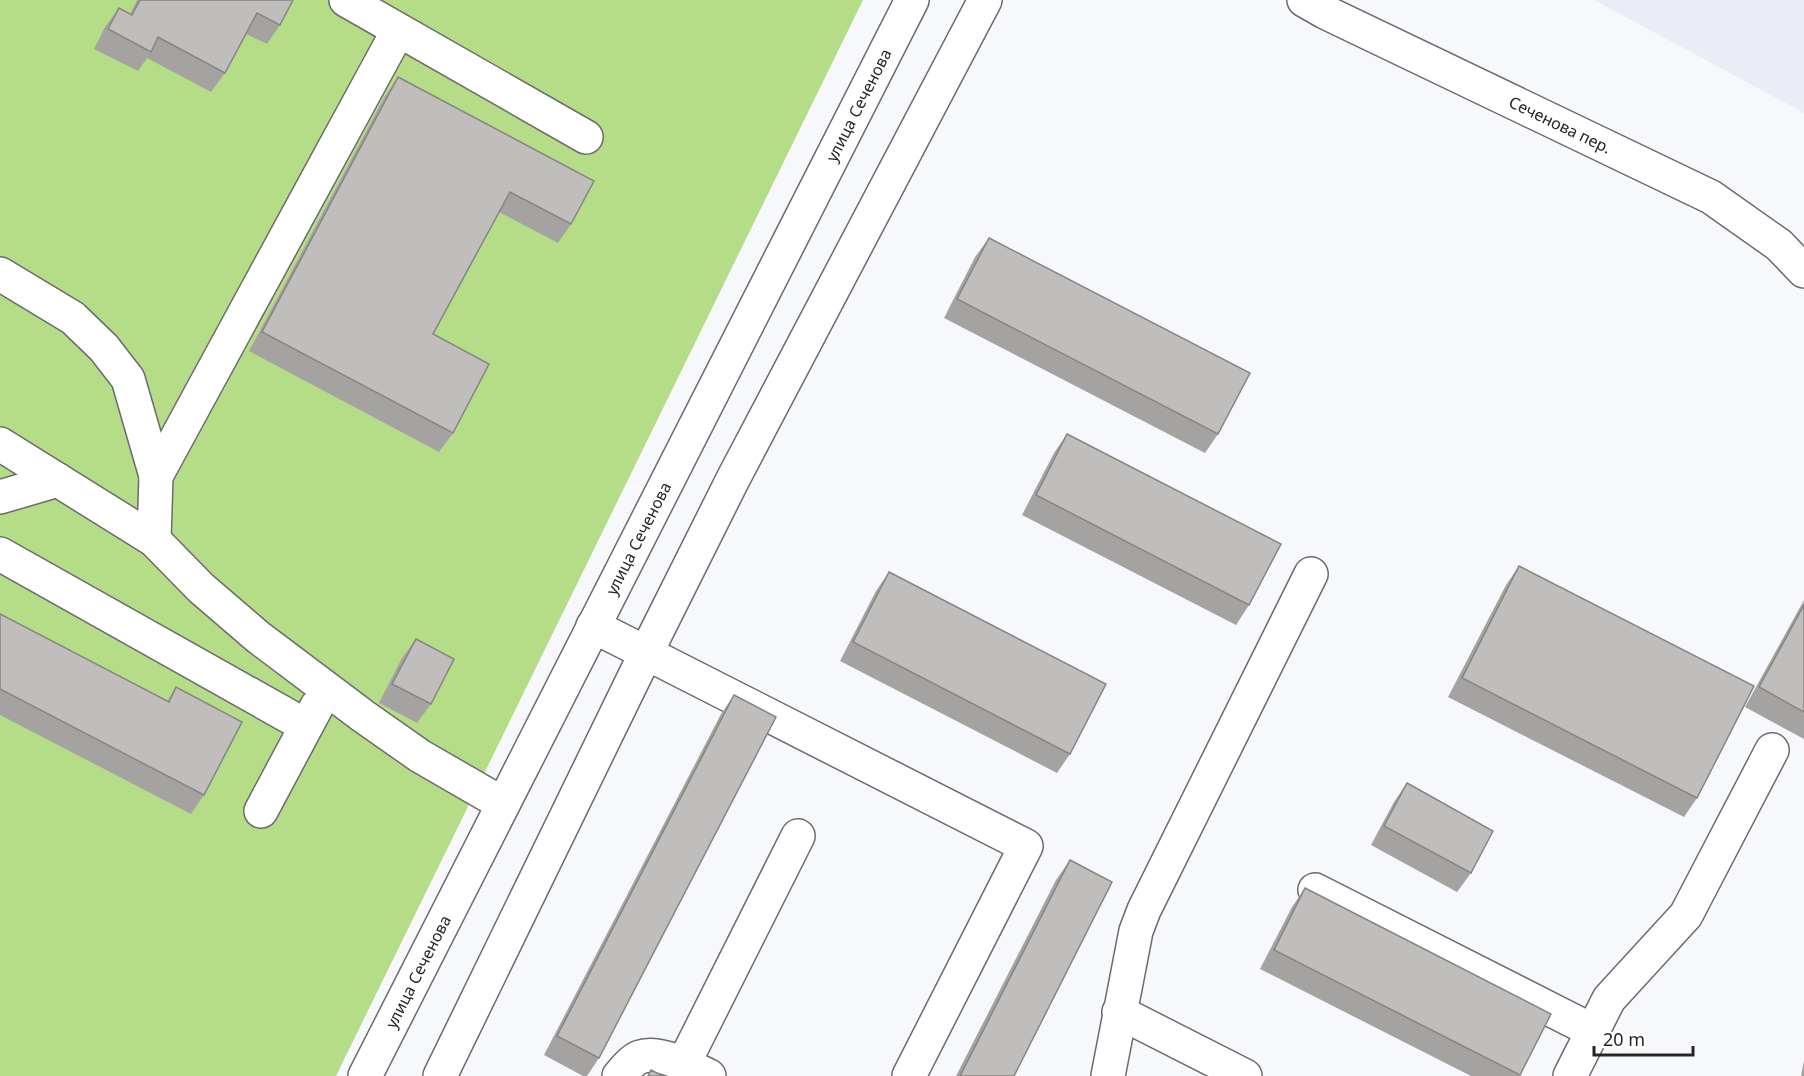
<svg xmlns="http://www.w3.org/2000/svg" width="1804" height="1076" font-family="'Noto Sans',sans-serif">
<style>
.built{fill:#ececf7}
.green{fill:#b5dd87}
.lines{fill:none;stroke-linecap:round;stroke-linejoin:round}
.minor-casing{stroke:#6b6b6e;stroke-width:36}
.minor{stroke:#fff;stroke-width:33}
.wall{fill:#a5a3a2}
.building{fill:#c0bebc;stroke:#868584;stroke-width:1.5}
.labels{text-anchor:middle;stroke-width:6;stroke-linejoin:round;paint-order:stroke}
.street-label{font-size:16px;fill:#262627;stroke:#fff}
</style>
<rect width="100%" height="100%" fill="#f7f8fb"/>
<!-- built -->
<path class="built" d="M 1594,0 L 1804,0 L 1804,113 Z"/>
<!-- green -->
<path class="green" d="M 0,0 L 863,0 L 336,1076 L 0,1076 Z"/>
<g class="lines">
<!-- minor casing -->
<g class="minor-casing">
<g id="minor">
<path d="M 346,0 L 586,137"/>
<path id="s1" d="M 1304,0 L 1325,12 L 1711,197 L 1779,245 L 1804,271"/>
<path d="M 0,274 L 73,318 L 104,348 L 128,379 L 156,476"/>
<path d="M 0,444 L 154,540 L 201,588 L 258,637 L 363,716 L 420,756 L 503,804"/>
<path d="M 0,497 L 58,480"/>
<path d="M 154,540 L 156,476 L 398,31"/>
<path d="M 0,554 L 306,726"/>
<path d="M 593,626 L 1026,846 L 909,1076"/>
<path d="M 261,811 L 317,706"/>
<path d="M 1315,890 L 1593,1031"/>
<path d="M 1119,1012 L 1245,1076"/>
<path d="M 684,1063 L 798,836"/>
<path id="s2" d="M 365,1076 L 912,0"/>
<path d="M 440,1076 L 646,653 L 733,479 L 985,0"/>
<path d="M 619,1076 C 625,1069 632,1060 640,1057 C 659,1050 692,1068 709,1076"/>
<path d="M 1108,1076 L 1136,931 L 1144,910 L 1311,574"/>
<path d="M 1570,1076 L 1609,999 L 1686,915 L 1772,750"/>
</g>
</g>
<!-- minor -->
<use href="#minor" class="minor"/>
</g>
<!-- wall -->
<path class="wall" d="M 137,0 L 293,0 L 280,25 L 267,44 L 246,34 L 225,73 L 211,92 L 147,58 L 138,71 L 94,49 L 105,27 L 119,8 L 130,14 Z
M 398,77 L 571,224 L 558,243 L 499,212 L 433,334 L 453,433 L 439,452 L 249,351 L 385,96 Z
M 989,238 L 1218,434 L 1205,453 L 944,318 L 975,257 Z
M 1067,434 L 1249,605 L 1236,625 L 1022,515 L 1054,453 Z
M 1519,566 L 1697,798 L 1684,817 L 1448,697 L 1506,585 Z
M 889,572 L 1070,754 L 1057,773 L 840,661 L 876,591 Z
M 1804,600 L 1804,739 L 1745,707 Z
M 0,614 L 167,701 L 176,687 L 204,795 L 191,814 L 0,715 Z
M 416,639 L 431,704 L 417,723 L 379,703 L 402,658 Z
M 734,695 L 599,1058 L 587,1076 L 583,1076 L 544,1055 L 721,714 Z
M 1407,783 L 1471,873 L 1457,892 L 1371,845 L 1394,802 Z
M 1070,860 L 1014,1076 L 956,1076 L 1056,880 Z
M 1305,888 L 1551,1014 L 1519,1076 L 1471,1076 L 1260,969 L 1292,907 Z
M 1804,1060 L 1804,1076 L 1801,1076 Z"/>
<!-- building -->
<path class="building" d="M 140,0 L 293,0 L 280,25 L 257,13 L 225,73 L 158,37 L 151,52 L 108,29 L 119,8 L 132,15 Z
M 398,77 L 594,181 L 571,224 L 510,192 L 433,334 L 489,364 L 453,433 L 262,332 Z
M 989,238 L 1250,373 L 1218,434 L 957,299 Z
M 1067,434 L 1281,544 L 1249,605 L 1036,495 Z
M 1519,566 L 1754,686 L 1697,798 L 1462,678 Z
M 889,572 L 1106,684 L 1070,754 L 853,642 Z
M 1804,605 L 1804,712 L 1759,687 Z
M 0,614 L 169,702 L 176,687 L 242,722 L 204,795 L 0,689 Z
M 416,639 L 454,659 L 431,704 L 392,684 Z
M 734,695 L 776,717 L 599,1058 L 557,1036 Z
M 1407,783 L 1493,831 L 1471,873 L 1384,826 Z
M 1070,860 L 1112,882 L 1014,1076 L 960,1076 Z
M 1305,888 L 1551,1014 L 1520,1075 L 1274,950 Z
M 651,1070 L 663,1076 L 648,1076 Z"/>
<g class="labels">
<!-- street labels -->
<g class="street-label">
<text dy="6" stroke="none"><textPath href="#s2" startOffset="1089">улица Сеченова</textPath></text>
<text dy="6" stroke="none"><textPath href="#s1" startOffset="285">Сеченова пер.</textPath></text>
<text dy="6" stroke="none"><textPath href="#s2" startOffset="603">улица Сеченова</textPath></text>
<text dy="6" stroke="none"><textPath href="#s2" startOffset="117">улица Сеченова</textPath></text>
</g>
</g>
<!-- scale -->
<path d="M1594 1046v9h99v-9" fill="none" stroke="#262627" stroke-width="3"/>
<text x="1603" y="1046" font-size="18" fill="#262627" stroke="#ffffff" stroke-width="4.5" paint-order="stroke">20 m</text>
</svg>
